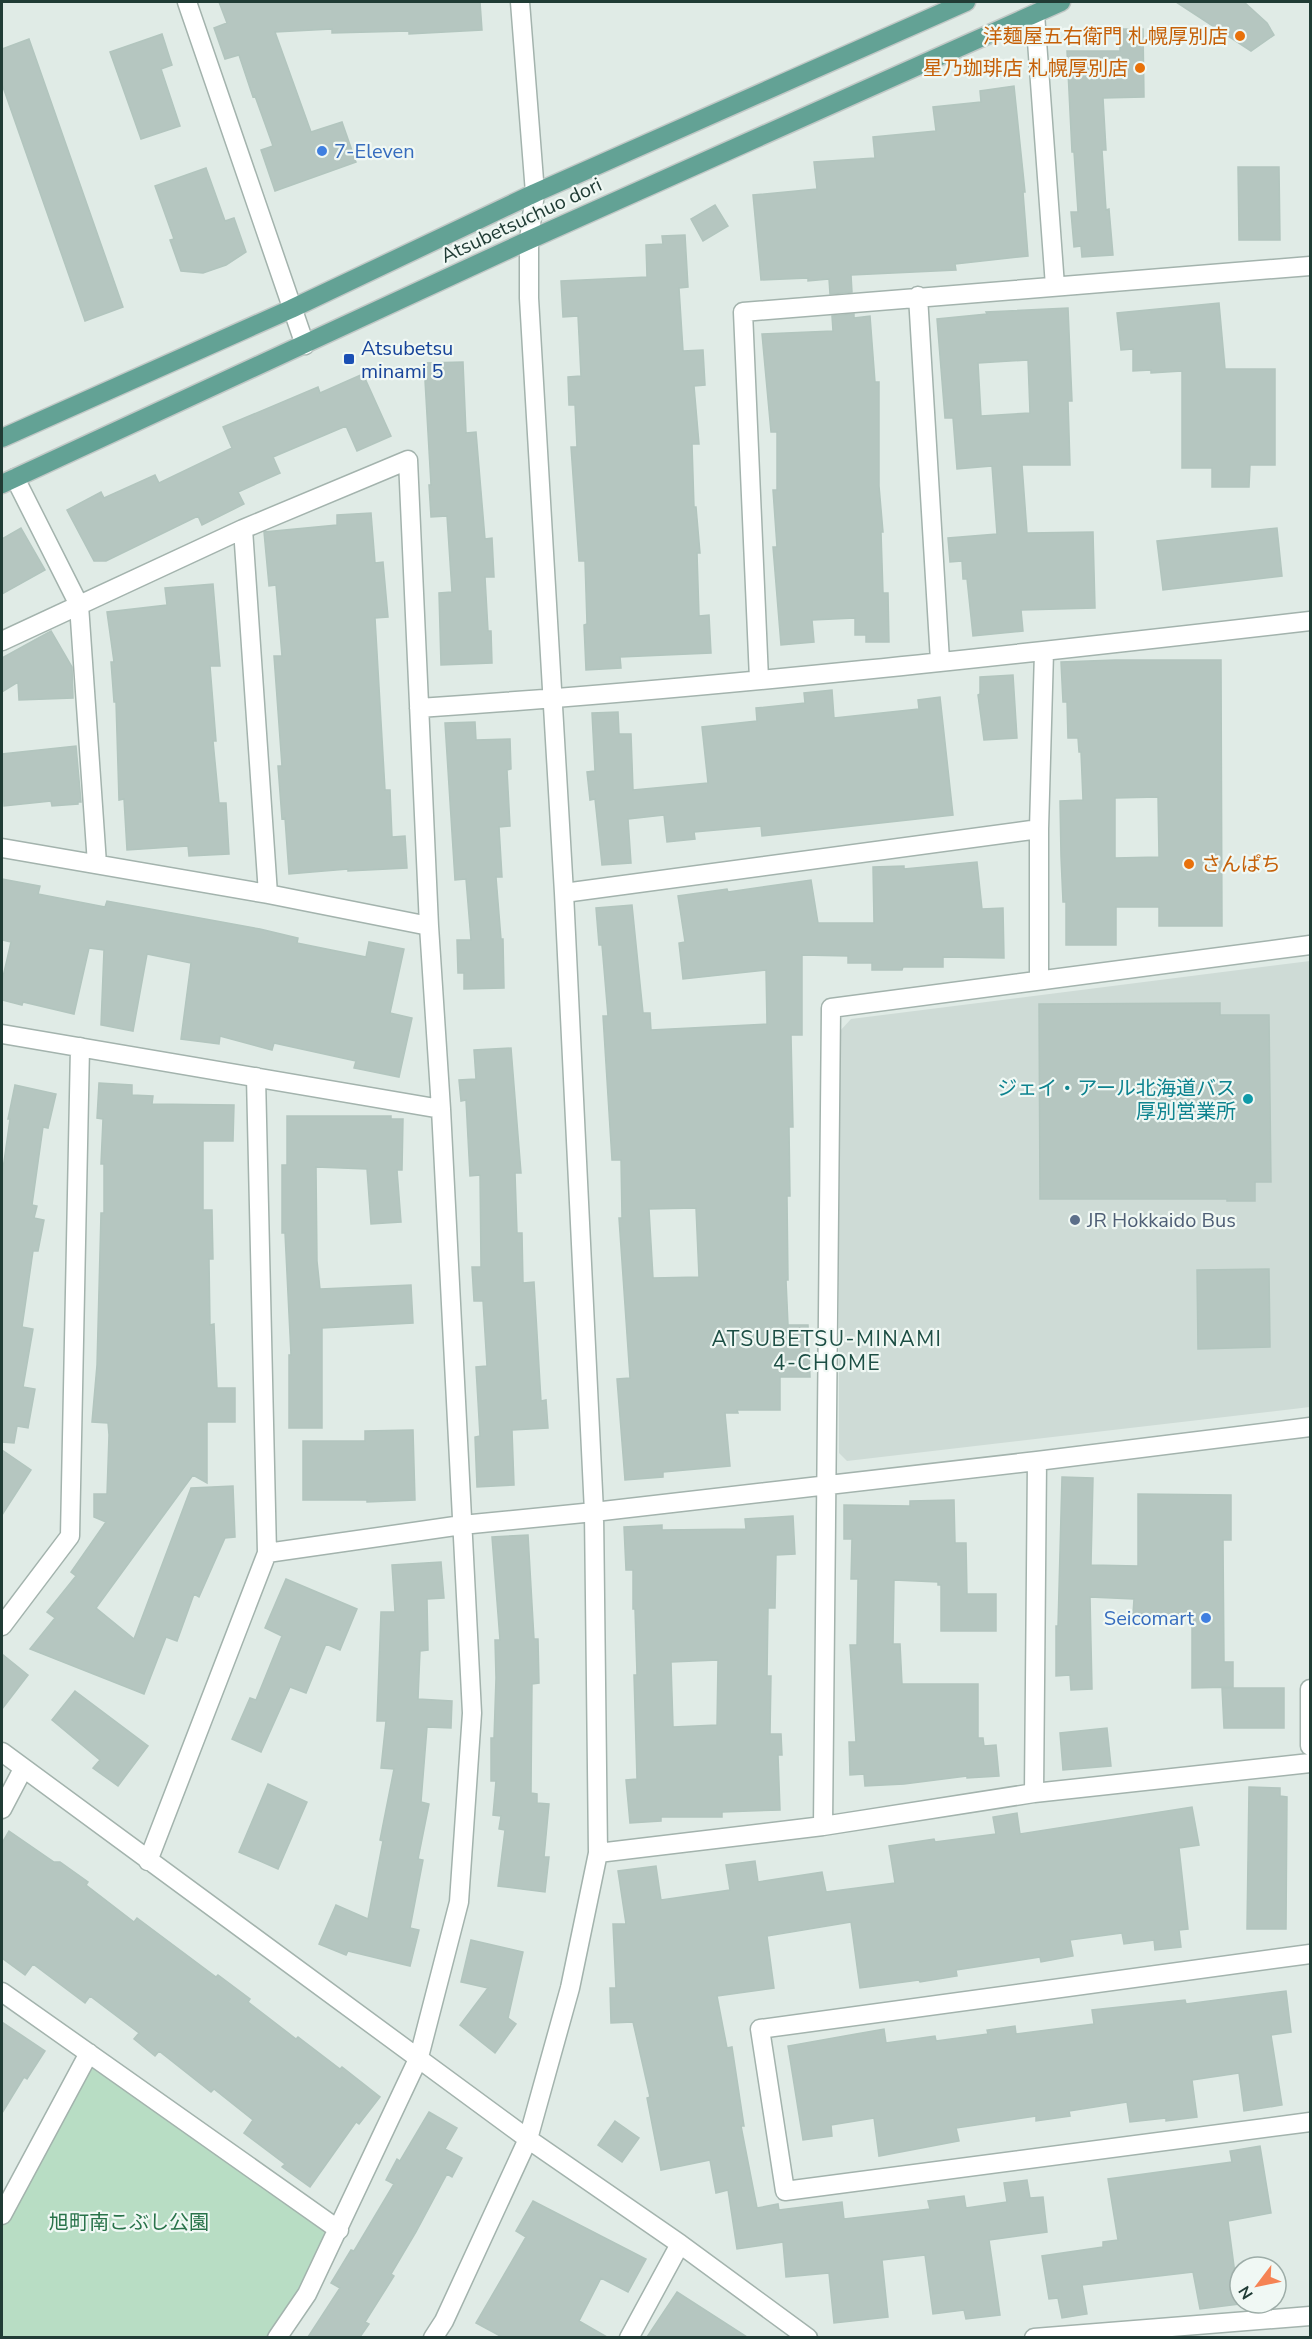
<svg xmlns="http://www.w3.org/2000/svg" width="1312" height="2339" font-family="'Nunito Sans','Noto Sans JP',sans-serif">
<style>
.built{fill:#cedbd6}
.green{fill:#b8ddc4}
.building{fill:#b5c6c0;stroke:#b2c5be;stroke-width:1.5;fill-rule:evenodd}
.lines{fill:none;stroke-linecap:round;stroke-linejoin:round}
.minor-casing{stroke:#a3b3ad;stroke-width:21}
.major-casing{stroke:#c1c8c6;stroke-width:21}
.minor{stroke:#fff;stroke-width:18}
.major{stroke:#63a295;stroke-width:18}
.food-dot{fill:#e8710a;stroke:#f0f8f4;stroke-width:2}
.shop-dot{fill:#3f7fe0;stroke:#f0f8f4;stroke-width:2}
.transit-dot{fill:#1a4fb4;stroke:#f0f8f4;stroke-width:2}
.culture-dot{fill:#0f9aa8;stroke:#f0f8f4;stroke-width:2}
.service-dot{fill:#5c6f8a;stroke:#f0f8f4;stroke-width:2}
.labels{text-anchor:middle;stroke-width:4.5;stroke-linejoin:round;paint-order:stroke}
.food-label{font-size:20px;fill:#c56008;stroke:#f0f8f4;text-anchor:end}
.shop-label{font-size:20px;fill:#366cbe;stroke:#f0f8f4;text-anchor:start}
.street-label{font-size:20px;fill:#203c35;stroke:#f0f8f4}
.transit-label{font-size:20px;fill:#164399;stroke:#f0f8f4;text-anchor:start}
.culture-label{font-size:20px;fill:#0d838f;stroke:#f0f8f4;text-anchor:end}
.service-label{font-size:20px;fill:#4e5e75;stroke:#f0f8f4;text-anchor:start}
.park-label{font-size:20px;fill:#29734a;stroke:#f0f8f4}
.neighbourhood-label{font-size:21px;letter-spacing:1.5px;fill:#1c4e44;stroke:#f0f8f4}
</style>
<rect width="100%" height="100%" fill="#e0ebe6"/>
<!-- built -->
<path class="built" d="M 1310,961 L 1310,1407 L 847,1461 L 839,1453 L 839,1032 L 851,1019 Z"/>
<!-- green -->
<path class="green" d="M 89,2053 L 339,2230 L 277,2337 L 2,2338 L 2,2215 Z"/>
<!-- building -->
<path class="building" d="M 219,2 L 480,2 L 482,30 L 409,34 L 409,31 L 332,33 L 332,29 L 275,32 L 311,132 L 342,122 L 356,162 L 275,191 L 261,150 L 273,146 L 255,96 L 253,97 L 239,55 L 225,59 L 214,28 L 227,23 Z
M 1176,2 L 1244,2 L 1267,23 L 1274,35 L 1251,51 Z
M 1120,29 L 1143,29 L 1144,97 L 1103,98 L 1106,150 L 1102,150 L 1106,210 L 1109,209 L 1113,255 L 1082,257 L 1081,246 L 1074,247 L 1071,212 L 1078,212 L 1074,152 L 1072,152 L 1067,51 L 1120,51 Z
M 162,34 L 172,65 L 161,69 L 180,126 L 141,139 L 110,52 Z
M 29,39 L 123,307 L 85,321 L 2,84 L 2,49 Z
M 1014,86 L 1025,192 L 1023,192 L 1028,256 L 955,264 L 956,270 L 851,275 L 852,292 L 830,294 L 829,279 L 808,281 L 808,278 L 761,280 L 753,195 L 817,189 L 814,162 L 875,158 L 873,137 L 936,131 L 933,107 L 981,102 L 980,91 Z
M 1238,167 L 1279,167 L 1280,240 L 1239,240 Z
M 206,168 L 225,221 L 234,218 L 246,252 L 226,265 L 203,273 L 181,271 L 170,240 L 174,239 L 155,186 Z
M 715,205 L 728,226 L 703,241 L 691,219 Z
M 685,235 L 688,287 L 679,288 L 683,351 L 703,350 L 705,385 L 694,386 L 699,444 L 692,444 L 694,507 L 696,507 L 700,553 L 697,553 L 699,616 L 709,615 L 711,653 L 620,657 L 621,668 L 586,670 L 584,625 L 587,624 L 585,561 L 579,561 L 571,447 L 577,447 L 575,405 L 569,405 L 568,377 L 581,376 L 578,316 L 563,317 L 561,281 L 647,277 L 646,245 L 663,244 L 662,236 Z
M 1219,303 L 1225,369 L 1275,369 L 1275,465 L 1250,465 L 1249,487 L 1212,487 L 1212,468 L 1182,468 L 1182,371 L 1151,373 L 1151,370 L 1133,371 L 1133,349 L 1121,350 L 1117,313 Z
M 1068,308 L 1072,401 L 1068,401 L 1070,465 L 1022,465 L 1027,533 L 1093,532 L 1095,608 L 1021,610 L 1023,631 L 973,636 L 967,579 L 963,579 L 962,561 L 950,562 L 948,538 L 997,534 L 992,466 L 957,469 L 953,418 L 945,418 L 937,319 L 987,314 L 986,312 ZM 1028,360 L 1030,413 L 981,416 L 978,363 Z
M 854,314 L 854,318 L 870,316 L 875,382 L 879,382 L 879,486 L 883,532 L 881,532 L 883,593 L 888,593 L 889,642 L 866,642 L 866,635 L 855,635 L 855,618 L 812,620 L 814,642 L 781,645 L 773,547 L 777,547 L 773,490 L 777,490 L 777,432 L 771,432 L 762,334 L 833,331 L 832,316 Z
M 463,362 L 466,433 L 476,432 L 485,539 L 492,538 L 494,577 L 485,577 L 488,631 L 491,631 L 492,663 L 441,665 L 439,593 L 452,592 L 447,516 L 431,517 L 429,485 L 431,485 L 424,363 Z
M 363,374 L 391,436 L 357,451 L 346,426 L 273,457 L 280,473 L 238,492 L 244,504 L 202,525 L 198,516 L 106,561 L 94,561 L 67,510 L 101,492 L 104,498 L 155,475 L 159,483 L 232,448 L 223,427 L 318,387 L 320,393 Z
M 371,513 L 375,563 L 383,562 L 388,617 L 375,618 L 385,790 L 390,790 L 392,837 L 405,836 L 407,868 L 348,871 L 348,869 L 289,874 L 285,818 L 282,819 L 278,766 L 282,766 L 274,656 L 282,656 L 276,585 L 269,586 L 264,532 L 337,525 L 337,515 Z
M 21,528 L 45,570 L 2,594 L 2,539 Z
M 1277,528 L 1282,576 L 1163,590 L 1157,541 Z
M 213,584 L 220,666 L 210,666 L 216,741 L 213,741 L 219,803 L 226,803 L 229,854 L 189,856 L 188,846 L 127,850 L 124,799 L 119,800 L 116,702 L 114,702 L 111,662 L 114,662 L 107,612 L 167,605 L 165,588 Z
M 51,631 L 72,667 L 73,698 L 19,700 L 18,682 L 2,692 L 2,658 Z
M 1115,660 L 1221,660 L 1222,926 L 1159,926 L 1159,907 L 1116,907 L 1116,945 L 1066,945 L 1066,902 L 1063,902 L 1061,857 L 1060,801 L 1083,800 L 1081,752 L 1079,752 L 1078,738 L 1068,738 L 1067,702 L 1063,702 L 1061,662 ZM 1158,797 L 1159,857 L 1115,858 L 1115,798 Z
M 1013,675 L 1017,738 L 984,740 L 978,695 L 980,694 L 980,677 Z
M 832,690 L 834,718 L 919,709 L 918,700 L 940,697 L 953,815 L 762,836 L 761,826 L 694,832 L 695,839 L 667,842 L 664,815 L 628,819 L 631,863 L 602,865 L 595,799 L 590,800 L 587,772 L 595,771 L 592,713 L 618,712 L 619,734 L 631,734 L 633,790 L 708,783 L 702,727 L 757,721 L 756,708 L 805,703 L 804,693 Z
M 475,722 L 476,740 L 510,739 L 511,769 L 507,770 L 510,826 L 499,827 L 502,877 L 496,877 L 501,939 L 503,939 L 504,988 L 464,989 L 464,973 L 458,973 L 457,940 L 471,940 L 466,879 L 455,880 L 445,723 Z
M 76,746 L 81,802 L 78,802 L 78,804 L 52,806 L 51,801 L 4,806 L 2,754 Z
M 977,862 L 982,909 L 1003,908 L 1004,958 L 943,957 L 943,967 L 903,967 L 902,970 L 872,970 L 872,963 L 848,963 L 848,956 L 802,955 L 802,1035 L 791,1035 L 793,1127 L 789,1127 L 790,1196 L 787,1196 L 788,1280 L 786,1280 L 788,1325 L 808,1325 L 810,1377 L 780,1377 L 780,1410 L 737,1410 L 738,1413 L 725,1413 L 730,1466 L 663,1472 L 663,1477 L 625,1480 L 617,1379 L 630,1378 L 619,1218 L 622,1218 L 621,1160 L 612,1160 L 603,1016 L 608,1016 L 602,945 L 599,945 L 596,908 L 632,905 L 643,1013 L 650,1013 L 651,1030 L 767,1024 L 766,970 L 683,979 L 679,943 L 685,942 L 678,896 L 727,889 L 728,892 L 811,880 L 818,923 L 874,923 L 873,867 L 904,866 L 904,869 ZM 696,1208 L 699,1277 L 653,1278 L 649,1209 Z
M 2,879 L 40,886 L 38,894 L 105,907 L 107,901 L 260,929 L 298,938 L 297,943 L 366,957 L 369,942 L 404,949 L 390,1013 L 412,1018 L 399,1077 L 354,1068 L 356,1061 L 274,1043 L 272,1050 L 220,1036 L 219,1044 L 181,1039 L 191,963 L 147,954 L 133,1031 L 101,1025 L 104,950 L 89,948 L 74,1014 L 23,1002 L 22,1005 L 2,1000 L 2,981 L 11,942 L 2,940 Z
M 1220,1003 L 1220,1015 L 1269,1015 L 1271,1182 L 1255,1182 L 1255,1201 L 1227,1201 L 1227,1199 L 1040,1199 L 1039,1004 Z
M 511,1048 L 521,1173 L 515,1173 L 517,1233 L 522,1233 L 523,1283 L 534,1282 L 541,1401 L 546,1400 L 548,1428 L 512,1430 L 514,1485 L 477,1487 L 475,1437 L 480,1436 L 476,1367 L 487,1366 L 483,1301 L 474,1301 L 472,1267 L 481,1267 L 480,1175 L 470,1176 L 466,1100 L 461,1101 L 459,1080 L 476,1079 L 474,1050 Z
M 99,1083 L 132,1085 L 132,1095 L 153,1096 L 152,1104 L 234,1105 L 233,1141 L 203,1141 L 203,1210 L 212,1210 L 213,1259 L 209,1259 L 210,1325 L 214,1324 L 217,1388 L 235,1388 L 235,1422 L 207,1422 L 207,1483 L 193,1475 L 96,1608 L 134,1639 L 191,1488 L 233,1486 L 235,1537 L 225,1538 L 199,1597 L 194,1594 L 177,1641 L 166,1637 L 144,1694 L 30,1649 L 55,1618 L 47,1612 L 76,1576 L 71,1572 L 106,1522 L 94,1517 L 94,1494 L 107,1494 L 109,1435 L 108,1423 L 92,1422 L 97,1365 L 101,1213 L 104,1213 L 104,1164 L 101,1164 L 103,1119 L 97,1118 Z
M 15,1085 L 56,1094 L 48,1128 L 43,1127 L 32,1205 L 37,1206 L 34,1218 L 44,1220 L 38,1251 L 33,1251 L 22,1327 L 33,1329 L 23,1387 L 35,1389 L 28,1428 L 17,1426 L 14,1443 L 2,1442 L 2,1176 L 10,1119 L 8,1119 Z
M 287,1116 L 391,1116 L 391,1119 L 403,1119 L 402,1170 L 397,1170 L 401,1222 L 371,1224 L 367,1169 L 316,1167 L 317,1261 L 320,1289 L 411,1285 L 413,1323 L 322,1328 L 322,1428 L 289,1428 L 289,1355 L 291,1355 L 285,1233 L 282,1233 L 282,1165 L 287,1165 Z
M 1269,1269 L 1270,1347 L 1198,1349 L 1197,1270 Z
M 413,1430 L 415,1500 L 367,1502 L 367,1500 L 303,1500 L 303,1441 L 365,1441 L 365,1431 Z
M 2,1450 L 31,1470 L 2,1515 Z
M 1062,1477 L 1093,1478 L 1091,1565 L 1138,1566 L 1138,1494 L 1231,1495 L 1231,1540 L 1223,1540 L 1224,1662 L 1233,1662 L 1233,1687 L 1192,1688 L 1192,1616 L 1133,1614 L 1134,1599 L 1090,1597 L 1092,1689 L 1071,1690 L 1070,1675 L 1056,1676 L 1056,1626 L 1058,1626 Z
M 954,1500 L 955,1543 L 966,1543 L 967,1594 L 996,1594 L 996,1631 L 941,1631 L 941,1585 L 938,1585 L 938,1582 L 894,1580 L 893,1644 L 900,1644 L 902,1684 L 978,1684 L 978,1738 L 983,1738 L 984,1746 L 996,1745 L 999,1776 L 967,1778 L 967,1776 L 904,1784 L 865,1786 L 864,1774 L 850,1775 L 849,1742 L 856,1742 L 850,1645 L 857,1645 L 858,1579 L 851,1579 L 852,1539 L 844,1539 L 844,1505 L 910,1506 L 910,1501 Z
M 793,1516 L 795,1554 L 776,1555 L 775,1608 L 768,1608 L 767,1676 L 771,1676 L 770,1734 L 781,1734 L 782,1755 L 778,1755 L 780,1810 L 722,1812 L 722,1817 L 661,1817 L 661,1821 L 630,1823 L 626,1780 L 637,1779 L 634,1675 L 637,1675 L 635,1609 L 633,1609 L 633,1570 L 626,1570 L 624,1527 L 662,1525 L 662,1530 L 746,1529 L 745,1519 ZM 718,1660 L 717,1725 L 673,1727 L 671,1662 Z
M 528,1535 L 534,1639 L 538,1639 L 539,1683 L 532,1684 L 531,1793 L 537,1794 L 537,1803 L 549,1804 L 544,1857 L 549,1857 L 545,1892 L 498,1886 L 505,1830 L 499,1829 L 501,1816 L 493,1815 L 496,1781 L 491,1781 L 491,1738 L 494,1738 L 496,1678 L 495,1640 L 500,1640 L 492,1537 Z
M 441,1562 L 444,1598 L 427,1599 L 428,1650 L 420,1651 L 418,1699 L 452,1701 L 451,1728 L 427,1727 L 421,1802 L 429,1804 L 418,1859 L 423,1860 L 410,1928 L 419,1930 L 410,1966 L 348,1951 L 346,1955 L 319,1944 L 336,1905 L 368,1919 L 383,1841 L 380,1840 L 394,1769 L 381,1768 L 386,1721 L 377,1721 L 381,1612 L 395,1612 L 392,1565 Z
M 286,1579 L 357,1609 L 340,1650 L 326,1644 L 306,1693 L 290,1687 L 261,1752 L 232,1739 L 250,1698 L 256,1700 L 282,1636 L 265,1628 Z
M 2,1654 L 28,1675 L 2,1709 Z
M 1222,1688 L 1284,1688 L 1284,1728 L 1224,1728 Z
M 75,1691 L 148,1746 L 118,1786 L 93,1768 L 100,1760 L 52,1720 Z
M 1107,1728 L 1111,1766 L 1063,1770 L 1060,1733 Z
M 268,1784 L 307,1802 L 278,1869 L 239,1852 Z
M 1249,1787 L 1280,1788 L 1280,1796 L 1287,1797 L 1286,1929 L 1247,1929 Z
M 1192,1807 L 1199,1845 L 1179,1848 L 1188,1929 L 1179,1930 L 1181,1947 L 1155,1950 L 1154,1940 L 1124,1944 L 1122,1933 L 1070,1940 L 1073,1956 L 1041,1962 L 1040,1957 L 956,1970 L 957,1976 L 920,1982 L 919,1980 L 860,1988 L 851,1922 L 767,1936 L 774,1988 L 717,1996 L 727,2048 L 732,2047 L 744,2126 L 741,2126 L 757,2208 L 778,2204 L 779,2210 L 842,2202 L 844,2219 L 930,2209 L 928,2201 L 964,2196 L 966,2208 L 1007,2202 L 1004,2183 L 1027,2180 L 1030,2198 L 1043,2197 L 1047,2232 L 989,2240 L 1000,2315 L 966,2319 L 964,2310 L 933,2314 L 925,2255 L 882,2260 L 888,2317 L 834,2323 L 829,2273 L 786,2277 L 783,2242 L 737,2249 L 728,2190 L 716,2193 L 710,2160 L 661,2170 L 647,2098 L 650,2097 L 633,2022 L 611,2023 L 610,1988 L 616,1988 L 613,1924 L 626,1924 L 618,1871 L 656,1866 L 661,1900 L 730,1890 L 726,1865 L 755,1861 L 758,1882 L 822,1872 L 826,1892 L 895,1883 L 889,1846 L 934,1839 L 935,1842 L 996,1834 L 993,1817 L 1017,1813 L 1020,1834 Z
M 9,1831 L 54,1862 L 60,1862 L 88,1882 L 86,1885 L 134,1922 L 137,1918 L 216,1977 L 218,1975 L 250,1999 L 248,2002 L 296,2039 L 298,2037 L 340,2069 L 342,2067 L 380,2097 L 359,2124 L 356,2122 L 310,2187 L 282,2167 L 285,2164 L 244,2133 L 253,2120 L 214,2089 L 211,2092 L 159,2051 L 155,2056 L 134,2039 L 139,2033 L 90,1996 L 85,2003 L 33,1964 L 25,1975 L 2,1958 L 2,1843 Z
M 471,1940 L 523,1952 L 508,2018 L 516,2024 L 495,2053 L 460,2025 L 488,1988 L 461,1982 Z
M 1286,1991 L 1291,2032 L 1271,2035 L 1282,2105 L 1244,2111 L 1239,2073 L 1192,2080 L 1197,2117 L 1166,2121 L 1166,2118 L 1130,2122 L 1127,2102 L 1069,2111 L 1070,2116 L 1036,2121 L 1036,2116 L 956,2128 L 959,2141 L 879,2156 L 874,2118 L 831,2125 L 832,2136 L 803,2140 L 788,2046 L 884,2029 L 886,2043 L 935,2036 L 936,2041 L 988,2034 L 987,2030 L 1015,2026 L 1016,2034 L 1094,2024 L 1092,2010 L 1185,2000 L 1186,2004 Z
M 2,2022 L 45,2051 L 27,2079 L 24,2077 L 2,2113 Z
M 429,2112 L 457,2128 L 445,2149 L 462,2158 L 452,2177 L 447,2174 L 416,2232 L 391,2274 L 394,2276 L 365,2322 L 369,2324 L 360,2337 L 308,2337 L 340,2288 L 331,2283 L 351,2250 L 354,2251 L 394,2184 L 386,2180 L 397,2159 L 400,2161 Z
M 615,2121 L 639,2138 L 622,2162 L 598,2145 Z
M 1260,2146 L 1271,2213 L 1228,2221 L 1239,2304 L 1200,2309 L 1193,2272 L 1082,2285 L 1087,2314 L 1062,2318 L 1058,2298 L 1049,2299 L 1042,2256 L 1103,2247 L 1103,2242 L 1118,2240 L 1108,2179 L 1232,2162 L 1230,2151 Z
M 533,2201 L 646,2259 L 628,2292 L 601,2278 L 579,2321 L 607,2337 L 502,2337 L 476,2323 L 526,2237 L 516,2231 Z
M 677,2292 L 747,2337 L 647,2337 Z"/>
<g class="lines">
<!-- minor casing -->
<g class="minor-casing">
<path id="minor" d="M 187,2 L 305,345
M 1035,14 L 1055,286
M 918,296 L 940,661
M 15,478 L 79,605 L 97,864
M 243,529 L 268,894
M 2,641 L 243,529 L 408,460 L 429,926 L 441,1109 L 472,1713 L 459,1902 L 419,2057 L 307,2294 L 277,2338
M 759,679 L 743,312 L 1310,266
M 419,708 C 717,688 1014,655 1310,621
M 2,848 L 268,894 L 429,926
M 564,893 L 1039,829
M 1039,980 L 1039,829 L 1044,652
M 2,1034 L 441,1109
M 267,1553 L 462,1525 L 594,1512 L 1037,1461 L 1310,1427
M 2,1626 L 70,1536 L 80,1047
M 1310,1689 L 1310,1746
M 2,1752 L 528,2139 L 680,2244 L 808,2338
M 1034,1793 L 1037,1461
M 2,1809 L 23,1769
M 823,1826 L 831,1008 L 1310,945
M 598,1853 L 823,1826 L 1034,1793 L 1310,1763
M 148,1861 L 267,1553 L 256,1077
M 1310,1954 L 760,2029 L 785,2191 L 1310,2122
M 2,1992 L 339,2230
M 2,2215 L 89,2053
M 433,2338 L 444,2321 L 528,2139 L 570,1988 L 598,1853 L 594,1512 L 564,893 L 529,298 L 529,240 L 535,193 L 520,2
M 629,2338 L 680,2244
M 1034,2338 L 1310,2316"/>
</g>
<!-- major casing -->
<g class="major-casing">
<path id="major" d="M 2,438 L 291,309 L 535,193 L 966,2
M 2,484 L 529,240 L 1061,2"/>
</g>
<!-- minor -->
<use href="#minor" class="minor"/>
<!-- major -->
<use href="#major" class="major"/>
</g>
<!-- markers -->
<g class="food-dot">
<circle cx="1240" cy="36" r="6"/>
<circle cx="1140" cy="68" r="6"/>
<circle cx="1189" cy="864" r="6"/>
</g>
<g class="shop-dot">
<circle cx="322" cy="151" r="6"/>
<circle cx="1206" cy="1618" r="6"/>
</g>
<rect class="transit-dot" x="343" y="353" width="12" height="12" rx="3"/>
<circle class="culture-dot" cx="1248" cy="1099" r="6"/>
<circle class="service-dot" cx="1075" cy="1220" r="6"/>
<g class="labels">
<!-- food labels -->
<g class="food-label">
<text x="1228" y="43">洋麺屋五右衛門 札幌厚別店</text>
<text x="1128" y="75">星乃珈琲店 札幌厚別店</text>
<text x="1201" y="871" text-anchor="start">さんぱち</text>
</g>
<!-- shop labels -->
<g class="shop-label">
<text x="334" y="158">7-Eleven</text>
<text x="1194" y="1625" text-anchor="end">Seicomart</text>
</g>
<!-- street labels -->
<g class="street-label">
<text transform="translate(521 220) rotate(-25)" y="7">Atsubetsuchuo dori</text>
</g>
<!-- transit labels -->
<g class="transit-label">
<text x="361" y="355">Atsubetsu<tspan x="361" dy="23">minami 5</tspan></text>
</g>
<!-- culture labels -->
<g class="culture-label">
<text x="1236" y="1095">ジェイ・アール北海道バス<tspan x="1236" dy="23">厚別営業所</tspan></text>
</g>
<!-- service labels -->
<g class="service-label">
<text x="1087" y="1227">JR Hokkaido Bus</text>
</g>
<!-- park labels -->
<g class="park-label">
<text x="129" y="2229">旭町南こぶし公園</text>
</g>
<!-- neighbourhood labels -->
<g class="neighbourhood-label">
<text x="827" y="1346">ATSUBETSU-MINAMI<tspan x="827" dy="24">4-CHOME</tspan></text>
</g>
</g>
<!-- border -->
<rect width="1312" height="2339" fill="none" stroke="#203c35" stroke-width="6"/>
<!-- north arrow -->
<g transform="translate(1258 2285) rotate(238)"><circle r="28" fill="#f0f8f4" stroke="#9dada8" stroke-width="1.5"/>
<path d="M0-4.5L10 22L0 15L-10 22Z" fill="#f58354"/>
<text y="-9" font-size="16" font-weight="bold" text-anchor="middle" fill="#203c35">N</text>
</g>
</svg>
